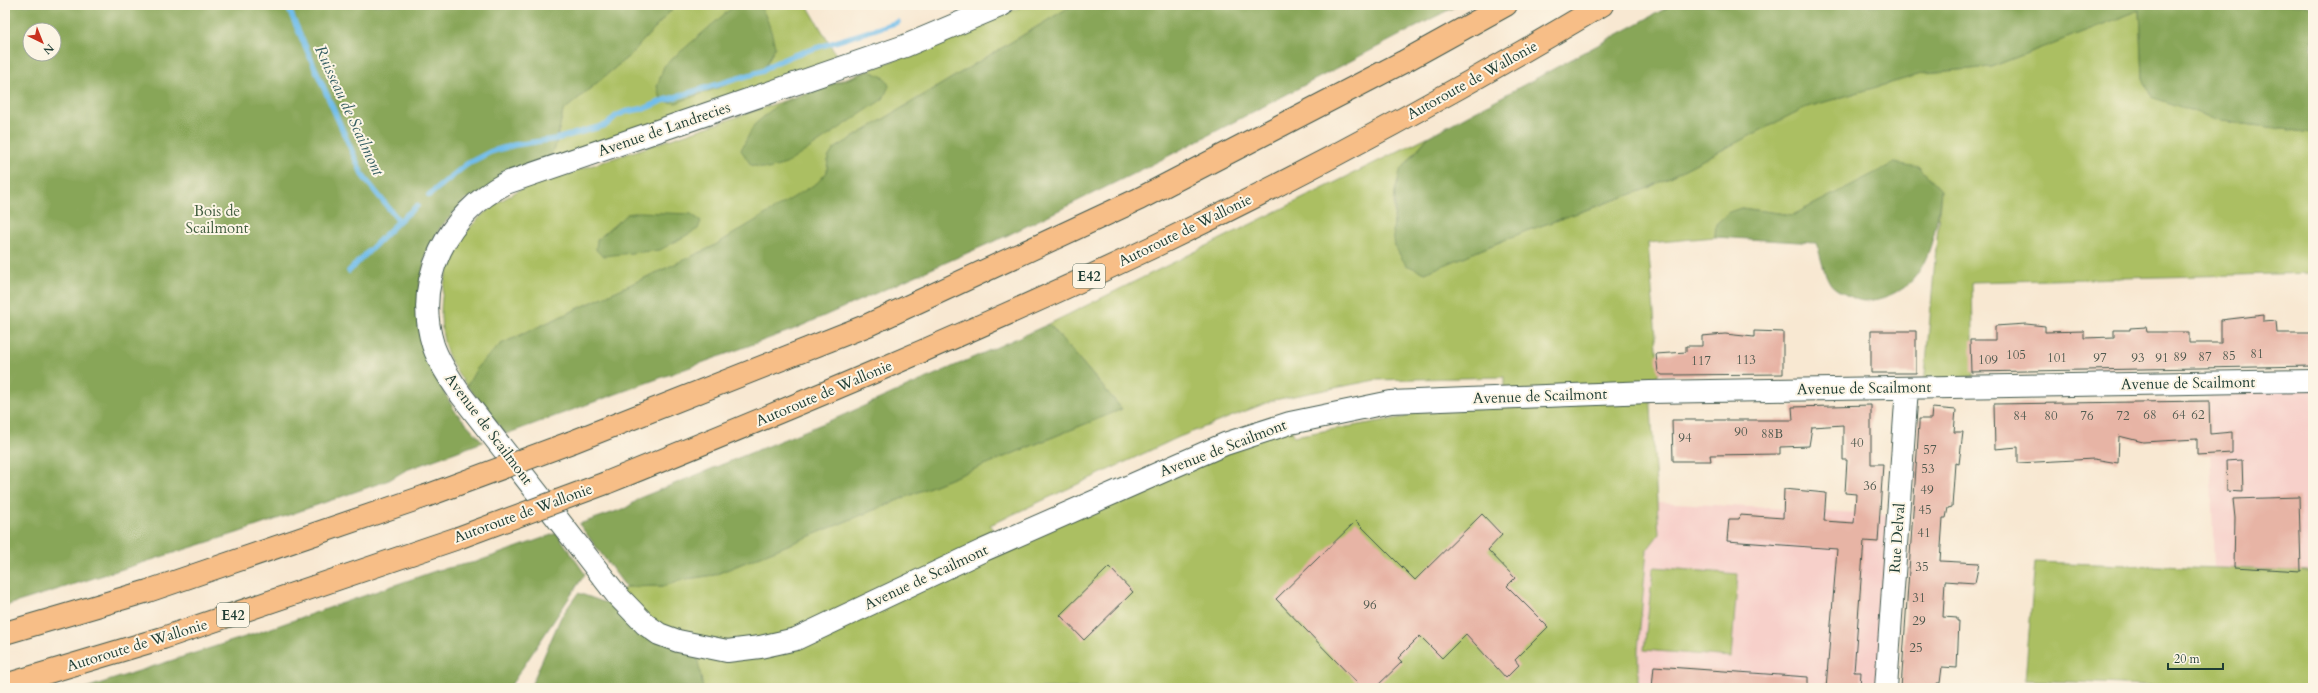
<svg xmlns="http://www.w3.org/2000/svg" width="2318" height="693" font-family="Cardo,serif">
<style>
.built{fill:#f7d0ca}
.green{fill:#abbf62;stroke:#657e4b;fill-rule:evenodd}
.forest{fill:#88a658;stroke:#547246;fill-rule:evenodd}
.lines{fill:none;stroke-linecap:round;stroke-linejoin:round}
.stream{stroke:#71bdeb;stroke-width:5.5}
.building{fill:#e7b4a5}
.minor-casing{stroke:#40574c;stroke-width:24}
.highway-casing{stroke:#40574c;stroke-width:24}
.minor{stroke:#fff;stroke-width:22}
.highway{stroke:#f7be87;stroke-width:22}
.highway-bridge-casing{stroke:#40574c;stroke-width:24;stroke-linecap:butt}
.highway-bridge{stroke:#f7be87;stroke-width:22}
.labels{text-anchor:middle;stroke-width:4;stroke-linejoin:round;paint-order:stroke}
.number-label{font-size:13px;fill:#515b50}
.shield{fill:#fcf5e5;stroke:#617469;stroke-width:1}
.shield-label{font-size:14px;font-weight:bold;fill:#1f3d34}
.street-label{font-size:15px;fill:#1f3d34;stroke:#fcf5e5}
.park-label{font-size:15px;fill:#425e40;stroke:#fcf5e5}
.water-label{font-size:16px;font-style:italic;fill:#345d62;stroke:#fcf5e5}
</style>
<rect width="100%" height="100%" fill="#fcf5e5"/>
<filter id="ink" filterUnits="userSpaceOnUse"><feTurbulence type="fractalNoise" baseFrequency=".025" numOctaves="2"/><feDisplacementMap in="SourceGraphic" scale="8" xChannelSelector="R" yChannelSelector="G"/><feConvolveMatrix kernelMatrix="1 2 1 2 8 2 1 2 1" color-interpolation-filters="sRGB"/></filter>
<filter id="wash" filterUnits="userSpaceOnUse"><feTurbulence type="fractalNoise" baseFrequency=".012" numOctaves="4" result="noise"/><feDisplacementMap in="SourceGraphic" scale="16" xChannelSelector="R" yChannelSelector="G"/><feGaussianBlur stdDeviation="0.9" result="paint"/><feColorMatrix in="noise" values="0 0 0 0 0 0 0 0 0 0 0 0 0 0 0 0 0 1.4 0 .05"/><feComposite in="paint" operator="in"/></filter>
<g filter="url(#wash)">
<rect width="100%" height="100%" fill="#f8e8d2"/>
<!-- built -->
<path class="built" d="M 2313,381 L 2313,571 L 2214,569 L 2208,383 Z
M 1657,502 L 1898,515 L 1886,688 L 1638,688 L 1638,650 L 1647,550 L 1659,534 Z"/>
<!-- green -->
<path class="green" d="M 676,5 L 807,5 L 843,67 L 539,171 L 555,148 L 563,111 L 629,56 Z
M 1025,5 L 1073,5 L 834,149 L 828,158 L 827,172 L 818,183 L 712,247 L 501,344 L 467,386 C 459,375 450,362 446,349 C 433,307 446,251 477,220 C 489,207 504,199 519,190 C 689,132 862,80 1025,5 Z
M 2140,10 L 2143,78 L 2222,121 L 2313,133 L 2313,273 L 1972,282 L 1974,387 L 1924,387 L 1941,190 L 1894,164 L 1793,215 L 1741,208 L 1716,224 L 1715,237 L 1648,243 L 1659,372 L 1650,392 L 1659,534 L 1647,550 L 1638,650 L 1638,688 L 598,688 L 632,612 L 616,594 L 626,587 L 664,586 L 680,580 L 714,575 L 1122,409 L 1049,324 L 1429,136 C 1414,153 1399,168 1395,191 C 1393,203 1395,218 1393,231 L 1425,273 L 1526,231 L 1646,189 L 1804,108 L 1925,73 L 1991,67 ZM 1504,377 L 1504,398 L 1407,402 L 1405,417 L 1294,436 L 1290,423 L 999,543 L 990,525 L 1179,437 L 1274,400 L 1375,380 Z
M 2035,562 L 2313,571 L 2313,688 L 2215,688 L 2025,680 Z
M 1655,567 L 1738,574 L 1731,657 L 1644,650 L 1653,570 Z"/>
<!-- forest -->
<path class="forest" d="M 5,5 L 676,5 L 629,56 L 563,111 L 555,148 L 539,171 L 466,199 L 440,228 L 426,253 L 420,284 L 418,318 L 427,362 L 455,411 L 483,442 L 406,470 L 389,480 L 237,533 L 5,606 ZM 30,30 L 54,30 L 54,54 L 30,54 Z
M 735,5 C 742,5 752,3 758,6 C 766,9 773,38 775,47 L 763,71 L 676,103 L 662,101 L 657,87 L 664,66 Z
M 1073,5 L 1458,5 L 1153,164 L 1006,236 L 792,330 L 506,434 L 467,386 L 478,366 L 501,344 L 712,247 L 817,183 L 827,172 L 828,158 L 834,149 Z
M 1672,5 L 2313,5 L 2313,133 L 2222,121 L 2151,97 L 2143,78 L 2140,10 L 1991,67 L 1925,73 L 1804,108 L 1646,189 L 1526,231 L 1425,273 L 1406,265 L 1395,247 L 1393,231 L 1395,213 L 1395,192 L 1400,171 L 1429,136 Z
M 870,71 L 885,78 L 889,86 L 883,99 L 786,164 L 768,169 L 751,165 L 741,150 L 754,125 L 777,105 Z
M 1894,163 L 1919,167 L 1941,190 C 1938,218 1933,254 1915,277 C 1905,291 1880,301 1864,301 C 1856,301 1834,290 1830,283 C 1823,272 1821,255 1816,243 L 1715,237 L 1716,224 L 1729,212 L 1741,208 L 1793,215 Z
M 639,212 L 691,214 L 701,221 L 698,229 L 660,250 L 603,256 L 596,250 L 597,240 L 627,214 Z
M 1049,324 L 1122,409 L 714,575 L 680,580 L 664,586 L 626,587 L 579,524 L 626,508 L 642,497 L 839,417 Z
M 557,533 L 585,574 L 509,688 L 86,688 L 254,634 L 438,570 L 476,562 Z
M 578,593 L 632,612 L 695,645 L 703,688 L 530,688 L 561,617 Z"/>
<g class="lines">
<!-- stream -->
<path class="stream" d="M 287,5 L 363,176 L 399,221 L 349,271
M 429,195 L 467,164 L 490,152 L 514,145 L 556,139 L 606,125 L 616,116 L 625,112 L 646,108 L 662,101 L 763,71 L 773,64 L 794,55 L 898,22
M 399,221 L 417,206"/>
</g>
<g id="blocks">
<!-- building -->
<path class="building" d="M 2264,315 L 2264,322 L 2276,321 L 2277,333 L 2313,333 L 2313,366 L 1971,372 L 1970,340 L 1995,340 L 1995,326 L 2026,324 L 2045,326 L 2045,332 L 2084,331 L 2084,338 L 2114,337 L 2114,330 L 2130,330 L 2130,328 L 2146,327 L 2147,332 L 2189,332 L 2189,343 L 2221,343 L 2221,320 Z
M 1754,331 L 1783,332 L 1783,374 L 1671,375 L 1662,375 L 1658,372 L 1656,354 L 1686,352 L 1686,346 L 1702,346 L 1702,336 L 1725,334 L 1754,337 Z
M 1871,331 L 1916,331 L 1916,373 L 1871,373 Z
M 2209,401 L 2210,434 L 2232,432 L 2232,453 L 2197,455 L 2197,439 L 2143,442 L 2119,436 L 2118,463 L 2094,459 L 2018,463 L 2018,447 L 1995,449 L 1994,404 Z
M 1871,405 L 1871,464 L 1883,464 L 1878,542 L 1864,541 L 1854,672 L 1861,672 L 1860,688 L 1826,688 L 1837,549 L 1727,541 L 1729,519 L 1739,519 L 1740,515 L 1783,518 L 1784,489 L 1826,493 L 1824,521 L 1854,523 L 1856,494 L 1845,493 L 1847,460 L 1843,460 L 1843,425 L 1812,427 L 1809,446 L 1780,447 L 1780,454 L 1710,455 L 1711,461 L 1673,461 L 1672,420 L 1793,420 L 1792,407 Z
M 1932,408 L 1956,410 L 1954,432 L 1963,432 L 1959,464 L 1955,463 L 1952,507 L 1948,508 L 1946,518 L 1943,518 L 1940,561 L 1979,563 L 1975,583 L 1945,581 L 1943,617 L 1957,618 L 1957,621 L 1959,621 L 1957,668 L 1942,667 L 1940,683 L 1937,683 L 1936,688 L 1901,688 L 1919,424 L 1919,419 L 1931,419 Z
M 2242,460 L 2243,492 L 2227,491 L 2226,461 Z
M 2299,497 L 2301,571 L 2234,567 L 2235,518 L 2233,499 Z
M 1482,514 L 1502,535 L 1488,550 L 1515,578 L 1507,586 L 1548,627 L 1515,660 L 1519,665 L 1506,678 L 1466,634 L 1442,658 L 1420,636 L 1398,658 L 1402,662 L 1375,688 L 1362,688 L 1276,599 L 1356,521 L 1415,580 Z
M 1109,567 L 1133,592 L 1084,640 L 1060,615 Z
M 1654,666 L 1808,677 L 1808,688 L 1652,688 Z"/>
</g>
</g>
<g filter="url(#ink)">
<use href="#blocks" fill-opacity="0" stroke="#40574c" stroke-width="1"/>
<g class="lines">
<!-- minor casing -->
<g class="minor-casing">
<path id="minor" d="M 1002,5 L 905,46 L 506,183 C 448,214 413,279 433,345 C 439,363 451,380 461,395 L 616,594 L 645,624 L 659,634 L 678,641 L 727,651 L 760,647 L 796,639 L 984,550 L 1225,444 L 1290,423 L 1391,402 L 1650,392 L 2313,381
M 1886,688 L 1907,388"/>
</g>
<!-- highway casing -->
<g class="highway-casing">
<path id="highway" d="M 572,442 L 868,325 L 1139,199 L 1403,62 L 1506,5
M 606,483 C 791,408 976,331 1157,245 C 1309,172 1458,91 1602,5
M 5,633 L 148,591 L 426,496
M 5,685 L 163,638 L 458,538"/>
</g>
<!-- minor -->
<use href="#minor" class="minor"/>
<!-- highway -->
<use href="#highway" class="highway"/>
<!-- highway-bridge casing -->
<g class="highway-bridge-casing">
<path id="highway-bridge" d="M 426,496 L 572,442
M 458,538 L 606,483"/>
</g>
<!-- highway-bridge -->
<use href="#highway-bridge" class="highway-bridge"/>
</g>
</g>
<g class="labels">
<!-- number labels -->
<g class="number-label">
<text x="2257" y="358">81</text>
<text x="2016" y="359">105</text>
<text x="2229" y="360">85</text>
<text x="2180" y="361">89</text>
<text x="2205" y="361">87</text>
<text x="2057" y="362">101</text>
<text x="2100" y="362">97</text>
<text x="2138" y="362">93</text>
<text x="2162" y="362">91</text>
<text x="1746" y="364">113</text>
<text x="1988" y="364">109</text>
<text x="1701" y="365">117</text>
<text x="2150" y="419">68</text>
<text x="2179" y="419">64</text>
<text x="2198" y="419">62</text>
<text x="2020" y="420">84</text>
<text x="2051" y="420">80</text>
<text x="2087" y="420">76</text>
<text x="2123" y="420">72</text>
<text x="1741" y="436">90</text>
<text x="1772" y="438">88B</text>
<text x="1685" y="442">94</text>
<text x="1857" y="447">40</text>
<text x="1930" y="454">57</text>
<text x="1928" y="473">53</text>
<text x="1870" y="490">36</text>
<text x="1927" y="494">49</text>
<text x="1925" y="514">45</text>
<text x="1924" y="537">41</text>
<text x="1922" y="571">35</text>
<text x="1919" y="602">31</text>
<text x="1370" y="609">96</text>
<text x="1919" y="625">29</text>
<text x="1916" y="652">25</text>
</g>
<!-- shield labels -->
<g class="shield">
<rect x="1073" y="264" width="32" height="24" rx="3"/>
<rect x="217" y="603" width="32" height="24" rx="3"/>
</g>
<g class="shield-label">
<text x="1089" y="281">E42</text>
<text x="233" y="620">E42</text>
</g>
<!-- street labels -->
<g class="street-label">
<text transform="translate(1472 80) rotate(-29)" y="5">Autoroute de Wallonie</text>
<text transform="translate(664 129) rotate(-19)" y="5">Avenue de Landrecies</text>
<text transform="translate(1185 230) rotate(-26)" y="5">Autoroute de Wallonie</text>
<text transform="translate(2188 383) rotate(-1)" y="5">Avenue de Scailmont</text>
<text transform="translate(1864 388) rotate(-1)" y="5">Avenue de Scailmont</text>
<text transform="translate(824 393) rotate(-23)" y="5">Autoroute de Wallonie</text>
<text transform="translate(1540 396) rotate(-2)" y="5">Avenue de Scailmont</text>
<text transform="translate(489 429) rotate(53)" y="5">Avenue de Scailmont</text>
<text transform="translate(1223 448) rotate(-21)" y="5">Avenue de Scailmont</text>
<text transform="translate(523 513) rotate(-20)" y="5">Autoroute de Wallonie</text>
<text transform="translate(1897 538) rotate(-86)" y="5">Rue Delval</text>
<text transform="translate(926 577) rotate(-25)" y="5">Avenue de Scailmont</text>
<text transform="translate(137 645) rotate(-17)" y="5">Autoroute de Wallonie</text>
</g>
<!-- park labels -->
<g class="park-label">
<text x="217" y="216">Bois de<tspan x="217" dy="17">Scailmont</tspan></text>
</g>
<!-- water labels -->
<g class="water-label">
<text transform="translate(350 110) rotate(65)" y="6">Ruisseau de Scailmont</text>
</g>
</g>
<!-- margin -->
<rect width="2318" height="693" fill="none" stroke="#fcf5e5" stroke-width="20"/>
<!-- north arrow -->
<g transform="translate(42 42) rotate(137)"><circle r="19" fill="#fcf5e5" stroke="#a4ab9e"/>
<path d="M0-3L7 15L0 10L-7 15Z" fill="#c8321e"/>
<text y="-6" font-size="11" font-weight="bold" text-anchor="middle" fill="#1f3d34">N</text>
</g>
<!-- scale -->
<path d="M2168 663v6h55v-6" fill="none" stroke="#1f3d34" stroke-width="2"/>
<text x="2174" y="663" font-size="12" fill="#1f3d34" stroke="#fcf5e5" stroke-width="3" paint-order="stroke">20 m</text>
</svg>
